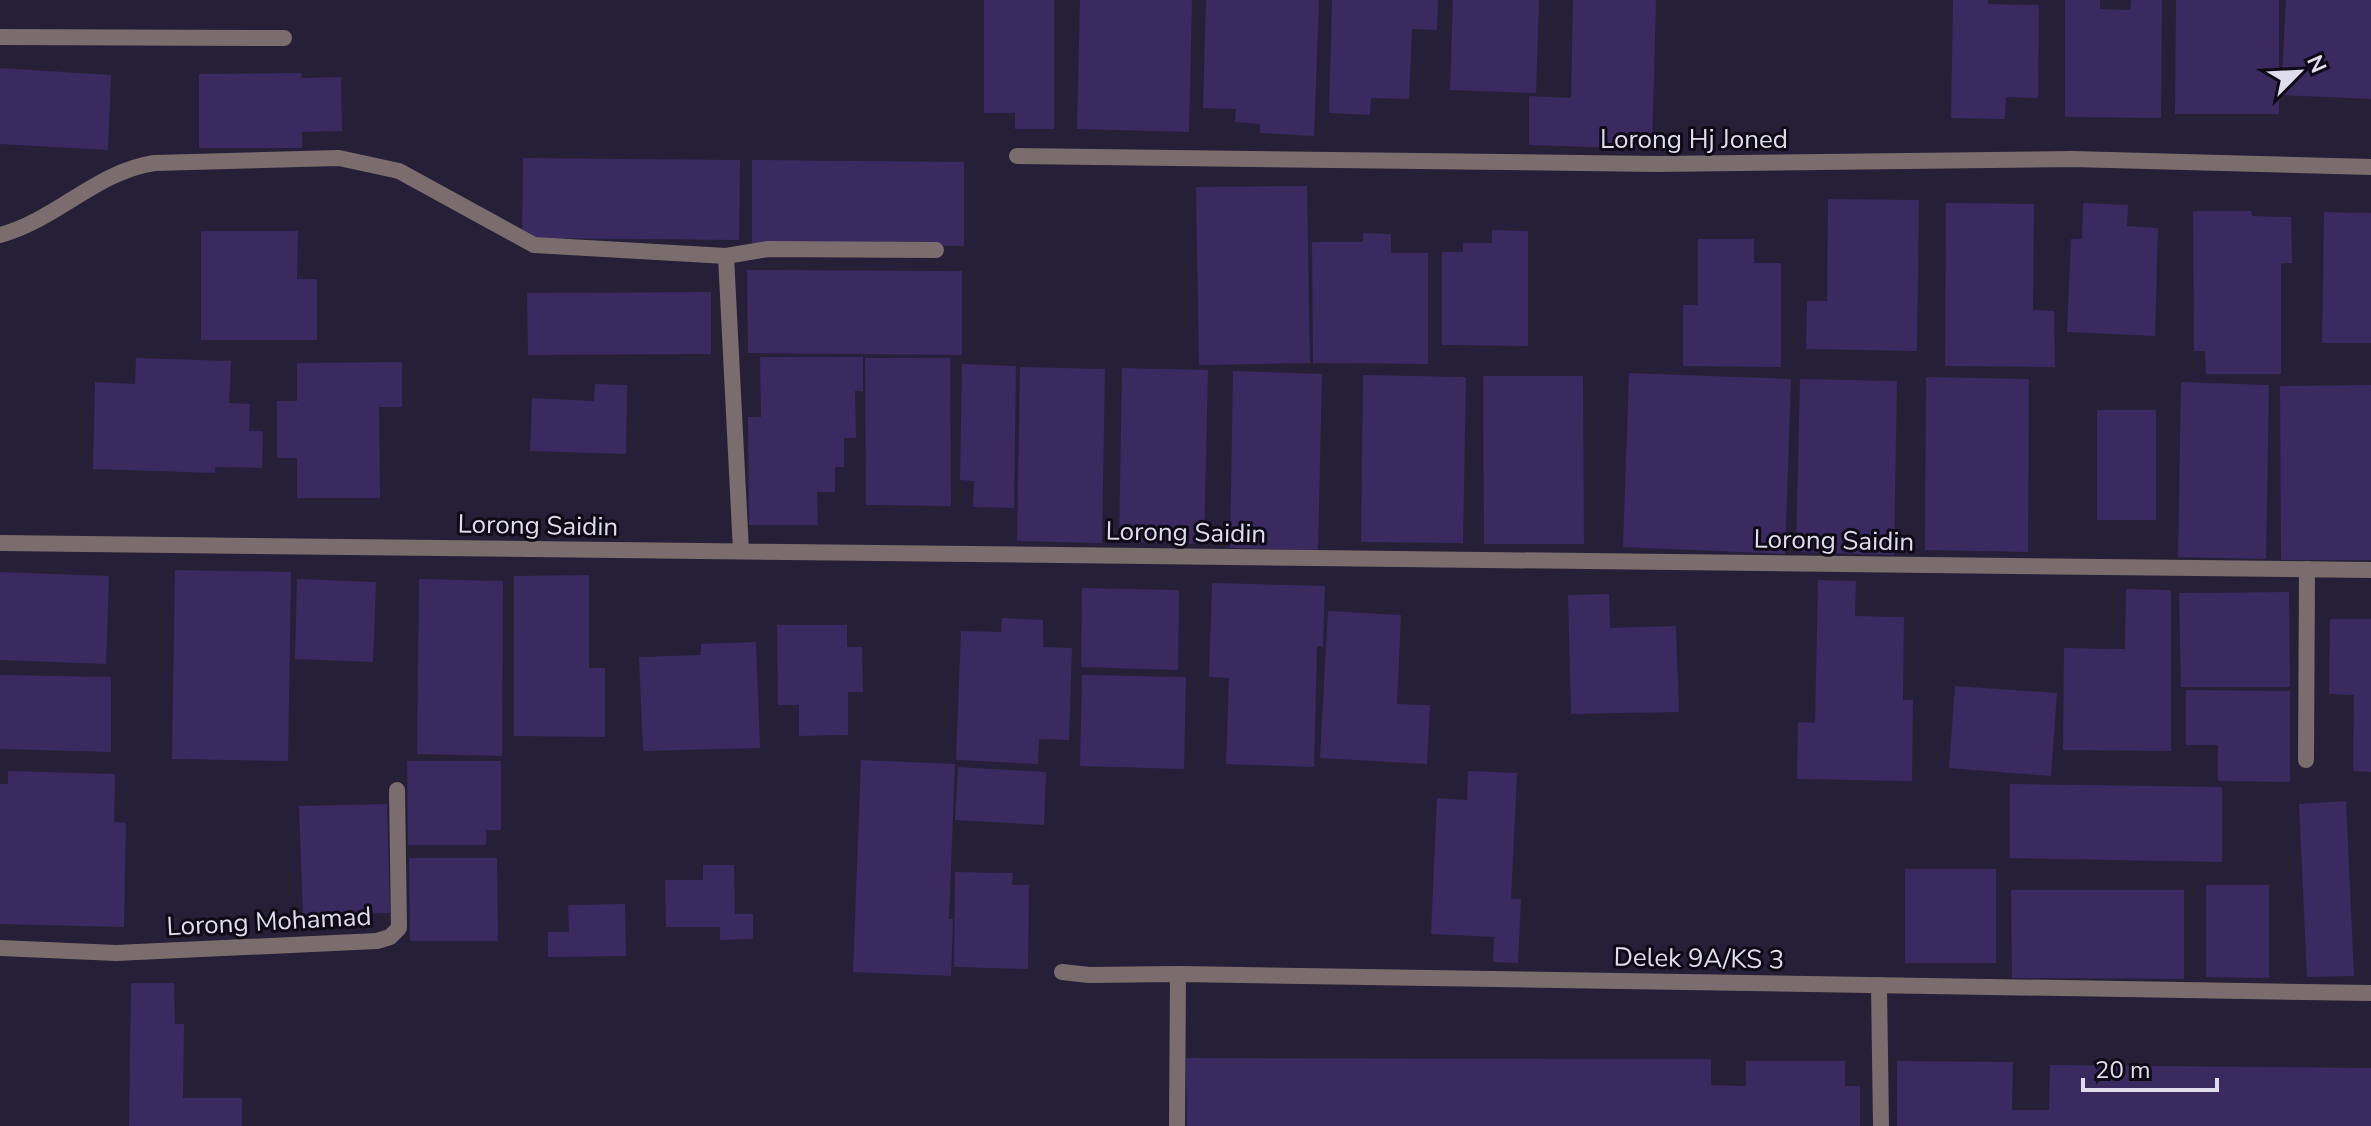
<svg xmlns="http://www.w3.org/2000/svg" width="2371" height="1126" font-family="'Nunito Sans',sans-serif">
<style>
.building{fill:#3a2a5f}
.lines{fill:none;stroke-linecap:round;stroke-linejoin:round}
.lane{stroke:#7b6c6d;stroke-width:16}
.street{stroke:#7b6c6d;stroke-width:16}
.labels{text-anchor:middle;stroke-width:6;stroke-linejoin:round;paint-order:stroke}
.street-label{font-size:26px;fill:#dfdcec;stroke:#0e0b16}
</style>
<rect width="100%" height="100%" fill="#252037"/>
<!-- building -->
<path class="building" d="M 984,0 L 1054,0 L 1054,129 L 1015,129 L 1015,113 L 984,113 Z
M 1080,0 L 1192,0 L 1189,132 L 1077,129 Z
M 1206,0 L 1319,0 L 1314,136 L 1260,133 L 1260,124 L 1235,122 L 1236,109 L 1203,108 Z
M 1332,0 L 1438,0 L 1437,30 L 1412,29 L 1409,99 L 1371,98 L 1370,115 L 1329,113 Z
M 1453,0 L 1539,0 L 1536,93 L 1450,90 Z
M 1573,0 L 1656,0 L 1652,149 L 1529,145 L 1529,96 L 1571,98 Z
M 1953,0 L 1988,0 L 1988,4 L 2039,5 L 2038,98 L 2006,97 L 2005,119 L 1951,118 Z
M 2065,0 L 2100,0 L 2100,9 L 2130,10 L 2131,0 L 2162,0 L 2161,118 L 2065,117 Z
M 2176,0 L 2279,0 L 2279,114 L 2175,114 Z
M 2286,0 L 2371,0 L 2371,99 L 2281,95 Z
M 0,68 L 111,75 L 108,150 L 0,144 Z
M 302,73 L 301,78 L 341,77 L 342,131 L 302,132 L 302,148 L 199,148 L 199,74 Z
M 523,158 L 740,160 L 739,240 L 522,238 Z
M 752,160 L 964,162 L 964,246 L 752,243 Z
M 1307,186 L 1310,363 L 1199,365 L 1196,187 Z
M 1828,199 L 1919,200 L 1917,351 L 1806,349 L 1807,301 L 1827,301 Z
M 1946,203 L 2034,204 L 2033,310 L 2054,311 L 2055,367 L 1945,366 Z
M 2083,203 L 2128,205 L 2127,226 L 2158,228 L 2155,336 L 2067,332 L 2071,239 L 2082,239 Z
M 2193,211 L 2251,211 L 2252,216 L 2291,217 L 2292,263 L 2281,263 L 2281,374 L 2206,374 L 2205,351 L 2194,351 Z
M 2324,212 L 2371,213 L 2371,343 L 2322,343 Z
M 1492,230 L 1528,231 L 1528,346 L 1442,345 L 1442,252 L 1463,252 L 1463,243 L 1492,243 Z
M 201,231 L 298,231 L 297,279 L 317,279 L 317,340 L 201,340 Z
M 1363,233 L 1391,234 L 1391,253 L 1428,253 L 1428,364 L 1313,363 L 1312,242 L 1363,242 Z
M 1698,239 L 1754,239 L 1754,263 L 1781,263 L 1781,367 L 1683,366 L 1683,305 L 1698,305 Z
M 747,270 L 962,271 L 962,355 L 748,353 Z
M 711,292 L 711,354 L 528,355 L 527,293 Z
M 760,357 L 863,357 L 863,391 L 855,391 L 856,438 L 844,438 L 844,467 L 835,467 L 835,492 L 817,492 L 818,525 L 749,525 L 748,417 L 761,417 Z
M 136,358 L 231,361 L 229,403 L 250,404 L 249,431 L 263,431 L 262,468 L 215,467 L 215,473 L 93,469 L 95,382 L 135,384 Z
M 865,358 L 950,358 L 951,506 L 866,505 Z
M 402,362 L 402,407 L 379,407 L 380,498 L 297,498 L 297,458 L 277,458 L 277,401 L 297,401 L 297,363 Z
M 962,364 L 1016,366 L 1014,508 L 973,507 L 974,481 L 960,480 Z
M 1020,367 L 1105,369 L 1102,543 L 1017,541 Z
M 1122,368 L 1208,370 L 1204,544 L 1119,542 Z
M 1233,371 L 1322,374 L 1318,550 L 1230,548 Z
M 1629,373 L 1791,379 L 1785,554 L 1623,547 Z
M 1363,375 L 1466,377 L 1463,543 L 1361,542 Z
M 1483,376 L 1583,376 L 1584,544 L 1484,544 Z
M 1926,377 L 2029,379 L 2028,552 L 1925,550 Z
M 1800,379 L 1897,381 L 1894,555 L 1796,552 Z
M 2181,382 L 2269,385 L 2266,559 L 2178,557 Z
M 595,384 L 627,385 L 626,454 L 530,451 L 532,398 L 594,401 Z
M 2371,385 L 2371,560 L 2281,560 L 2280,386 Z
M 2097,410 L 2156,410 L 2156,520 L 2097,520 Z
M 175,570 L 291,572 L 288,761 L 172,759 Z
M 0,572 L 109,576 L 106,664 L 0,660 Z
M 589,575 L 589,668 L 605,668 L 605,737 L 514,736 L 514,576 Z
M 297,579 L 376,582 L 373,662 L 295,659 Z
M 419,579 L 503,581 L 502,756 L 417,754 Z
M 1818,580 L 1856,581 L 1855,616 L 1904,617 L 1903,700 L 1913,700 L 1912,781 L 1797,779 L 1798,722 L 1815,723 Z
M 1212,583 L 1325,586 L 1323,646 L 1317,646 L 1314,767 L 1226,764 L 1229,678 L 1209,677 Z
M 1082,588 L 1179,590 L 1178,670 L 1081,667 Z
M 2126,589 L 2171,590 L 2171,751 L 2063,750 L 2064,648 L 2125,649 Z
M 2289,592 L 2290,687 L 2181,687 L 2179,593 Z
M 1609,594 L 1610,628 L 1676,626 L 1679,712 L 1571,714 L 1568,595 Z
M 1328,611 L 1401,615 L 1397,704 L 1430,705 L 1427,764 L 1320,758 Z
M 1002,618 L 1043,620 L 1043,647 L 1072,648 L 1069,740 L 1039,739 L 1038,764 L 956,760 L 961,631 L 1001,632 Z
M 2330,619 L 2371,619 L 2371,772 L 2353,771 L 2354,695 L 2329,694 Z
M 777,625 L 847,625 L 847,647 L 862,647 L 863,692 L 848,692 L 848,735 L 799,736 L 799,705 L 778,705 Z
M 756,642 L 760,748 L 643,751 L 639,657 L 701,655 L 701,644 Z
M 0,675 L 111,677 L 111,752 L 0,749 Z
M 1082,675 L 1186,677 L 1184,769 L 1080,766 Z
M 1955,686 L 2057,693 L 2051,776 L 1949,768 Z
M 2186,690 L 2290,691 L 2290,782 L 2218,781 L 2218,745 L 2186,745 Z
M 861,760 L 955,764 L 949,919 L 953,919 L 951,976 L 853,972 Z
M 407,761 L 501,761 L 501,830 L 486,830 L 486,845 L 408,845 Z
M 958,767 L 1046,772 L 1044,825 L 955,820 Z
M 8,771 L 115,774 L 114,822 L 126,823 L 124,927 L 0,924 L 0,784 L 8,784 Z
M 1468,771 L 1517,773 L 1511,899 L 1521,899 L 1518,963 L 1493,962 L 1494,937 L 1431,934 L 1437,798 L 1467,800 Z
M 2010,784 L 2222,787 L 2222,862 L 2010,858 Z
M 2346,801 L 2354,976 L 2307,977 L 2299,804 Z
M 387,804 L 390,913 L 303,915 L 299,806 Z
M 409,858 L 497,858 L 498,941 L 410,941 Z
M 703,865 L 734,865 L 735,914 L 753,914 L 753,939 L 720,940 L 720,927 L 666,927 L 665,880 L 703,880 Z
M 1905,869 L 1996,869 L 1996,963 L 1905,963 Z
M 955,872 L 1013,873 L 1012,885 L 1029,885 L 1028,969 L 954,967 Z
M 2206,885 L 2269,885 L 2269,978 L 2206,977 Z
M 2011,890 L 2184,890 L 2184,979 L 2012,978 Z
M 625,904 L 626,956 L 548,957 L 548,932 L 569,932 L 568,905 Z
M 131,983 L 174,983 L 175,1024 L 184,1024 L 183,1098 L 242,1098 L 242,1126 L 129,1126 Z
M 1186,1058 L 1711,1059 L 1711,1085 L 1746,1086 L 1746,1061 L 1845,1061 L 1845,1086 L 1860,1086 L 1860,1126 L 1187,1126 Z
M 1897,1061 L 2013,1062 L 2012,1110 L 2049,1110 L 2050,1065 L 2371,1068 L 2371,1126 L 1897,1126 Z"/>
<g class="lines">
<!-- lane -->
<path class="lane" d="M 2306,760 L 2307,569
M 1879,985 L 1881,1126"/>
<!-- street -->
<path class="street" d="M 0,37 L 284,38
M 1017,156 L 1658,164 L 2072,159 L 2371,167
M 0,235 C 56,220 96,172 154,163 L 339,158 L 399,171 L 534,245 L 726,256 L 768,249 L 936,250
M 726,256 L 741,551
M 0,543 L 2371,570
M 0,948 L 116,953 L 377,941 L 390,937 L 399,928 L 397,790
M 1062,972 L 1089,975 L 1178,974
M 1177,1126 L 1178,974 L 2371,993"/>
</g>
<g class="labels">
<!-- street labels -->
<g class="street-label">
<text x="1694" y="148">Lorong Hj Joned</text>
<text transform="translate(538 525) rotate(1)" y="9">Lorong Saidin</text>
<text transform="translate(1186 532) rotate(1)" y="9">Lorong Saidin</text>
<text transform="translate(1834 540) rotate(1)" y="9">Lorong Saidin</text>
<text transform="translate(269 921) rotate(-3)" y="9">Lorong Mohamad</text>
<text transform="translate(1699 958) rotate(1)" y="9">Delek 9A/KS 3</text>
</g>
</g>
<!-- north arrow -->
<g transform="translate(2299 72) rotate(66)" stroke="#0e0b16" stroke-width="6" paint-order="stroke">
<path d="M0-6L14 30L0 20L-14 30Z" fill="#dfdcec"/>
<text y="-12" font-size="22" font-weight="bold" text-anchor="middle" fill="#dfdcec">N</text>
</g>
<!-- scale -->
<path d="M2083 1078v12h134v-12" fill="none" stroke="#dfdcec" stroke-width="4"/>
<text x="2095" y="1078" font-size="24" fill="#dfdcec" stroke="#0e0b16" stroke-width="6" paint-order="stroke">20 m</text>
</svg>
